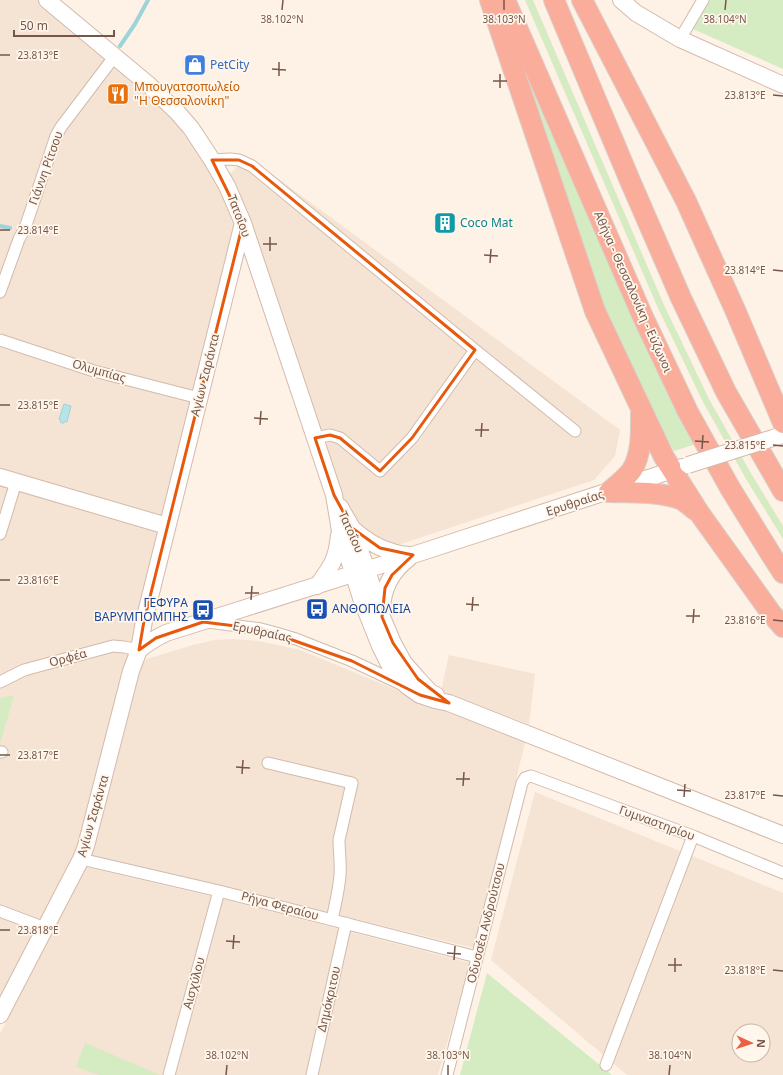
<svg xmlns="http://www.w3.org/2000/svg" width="783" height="1075" font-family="'Noto Sans',sans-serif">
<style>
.residential{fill:#f5e3d3;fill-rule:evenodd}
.green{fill:#d5ebc2}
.water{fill:#b8e3e7;stroke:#9ed4d9}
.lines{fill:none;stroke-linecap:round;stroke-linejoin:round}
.stream{stroke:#9ed4d9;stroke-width:4}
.street-casing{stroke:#d1bbad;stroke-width:13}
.secondary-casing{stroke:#d4baab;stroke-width:18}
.highway-casing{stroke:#d9d0cc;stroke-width:22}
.street{stroke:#fff;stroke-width:11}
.secondary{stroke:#fff;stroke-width:16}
.highway{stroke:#f9ad9a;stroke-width:20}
.secondary-bridge-casing{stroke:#d4baab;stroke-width:18;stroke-linecap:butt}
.secondary-bridge{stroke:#fff;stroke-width:16}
.marked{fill:none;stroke:#e8590c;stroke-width:3;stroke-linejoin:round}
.ticks{fill:none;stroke:#775649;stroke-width:1.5}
.labels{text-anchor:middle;stroke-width:3.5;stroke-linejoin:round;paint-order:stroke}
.shop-label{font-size:12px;fill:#366cbe;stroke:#fff6ec;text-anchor:start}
.food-label{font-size:12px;fill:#c56008;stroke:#fff6ec;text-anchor:start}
.street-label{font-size:12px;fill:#775649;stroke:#fff6ec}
.culture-label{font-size:12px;fill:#0d838f;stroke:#fff6ec;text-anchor:start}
.transit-label{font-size:12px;fill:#164399;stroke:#fff6ec;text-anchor:end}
.ticks-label{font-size:10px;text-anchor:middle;fill:#775649;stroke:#fff6ec;stroke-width:3.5;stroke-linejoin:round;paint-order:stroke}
</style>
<rect width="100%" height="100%" fill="#fdf2e5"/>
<!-- residential -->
<path class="residential" d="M 0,0 L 38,0 L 139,86 L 178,125 L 212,171 L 237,225 L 81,843 L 0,999 Z
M 250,158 L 620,430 L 615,456 L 594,480 L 395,546 L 353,525 L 325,449 L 245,207 L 230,174 L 238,166 Z
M 232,639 L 259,641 L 300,650 L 409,695 L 526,739 L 474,948 L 91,855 L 139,669 L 147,659 L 193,645 L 215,640 Z
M 449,655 L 535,674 L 529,724 L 441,691 Z
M 535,792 L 783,893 L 783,1075 L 627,1075 L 491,960 ZM 739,1031 L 763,1031 L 763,1055 L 739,1055 Z
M 85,867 L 223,899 L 470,963 L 438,1075 L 0,1075 L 0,1034 Z"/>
<!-- green -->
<path class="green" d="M 525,0 L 533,0 L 664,305 L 709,399 L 752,475 L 783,526 L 783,539 L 746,479 L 703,402 L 658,308 Z
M 710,0 L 783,0 L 783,69 L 693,29 Z
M 518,47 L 631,315 L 659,376 L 696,444 L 674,451 L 657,421 L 607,317 L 515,48 Z
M 8,696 L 14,696 L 0,743 L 0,700 L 2,698 Z
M 487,973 L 612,1075 L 460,1075 Z
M 85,1043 L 160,1075 L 99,1075 L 76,1067 Z"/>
<!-- water -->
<path class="water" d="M 64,404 L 71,406 L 67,422 L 65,421 L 64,423 L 62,423 L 60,422 L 61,420 L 59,419 Z"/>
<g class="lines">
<!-- stream -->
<path class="stream" d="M 120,46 L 135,24 L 148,0
M 0,226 L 10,228"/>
<!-- street casing -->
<g class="street-casing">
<path id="street" d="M 680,39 L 703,0
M 212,160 L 230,159 L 239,160 L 252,166 L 475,350 L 575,431
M 0,292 L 19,239 L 25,228 L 56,136 L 61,127 L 114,57
M 0,340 L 94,371 L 199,398
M 315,438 L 330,435 L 340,438 L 380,471 L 412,438 L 475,350
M 0,534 L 16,482
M 208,622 L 261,629 L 276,633 L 296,639 L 352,661 L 401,684
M 0,682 L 24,670 L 113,646 L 124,647 L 139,650
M 0,752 L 2,752
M 268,763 L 352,783 L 339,840 C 339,852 341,863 340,875 C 339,890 335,905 332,920
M 81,859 L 219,891 L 477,957
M 0,911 L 45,928
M 606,1065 L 693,836
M 169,1075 L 219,891
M 312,1075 L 346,923
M 447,1075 L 522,783 L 525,778 L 531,776 L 693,836 L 783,873"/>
</g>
<!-- secondary casing -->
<g class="secondary-casing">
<path id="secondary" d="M 47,0 L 149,85 L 177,112 L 191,128 L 212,160 L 227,186 L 243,223 L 315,438 L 334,495 L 340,531 L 362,601 L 380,646 L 391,668 L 407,686 L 420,695 L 435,700 L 449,703 L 783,835
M 621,0 L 636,13 L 680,39 L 783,85
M 773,438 L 783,435
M 0,477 L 167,526
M 340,507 L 352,528 L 367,570 L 382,617 L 393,643 L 404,663 L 418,679 L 431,693 L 436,695
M 352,528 C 368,543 386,553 409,555
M 317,586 C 331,567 337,559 339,535
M 382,611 C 382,589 392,571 409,558
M 139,650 C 147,643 156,638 166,633 L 413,555 L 682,467
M 0,1015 L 81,859 L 86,846 L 131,671 L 139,650 L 144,621 L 243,223"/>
</g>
<!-- highway casing -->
<g class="highway-casing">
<path id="highway" d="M 490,0 L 595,311 L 664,457 L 700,514 L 771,613 L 783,627
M 505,0 L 643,317 L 688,412 L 730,488 L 772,556 L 783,573
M 554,0 L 631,183 L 681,298 L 726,392 L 783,491
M 582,0 L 686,201 L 736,312 L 783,423
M 609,492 C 632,493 658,491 680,499 C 686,502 690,506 695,510
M 609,492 C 617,485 626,478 632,470 C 642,453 641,432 641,414"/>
</g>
<!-- street -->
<use href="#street" class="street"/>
<!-- secondary -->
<use href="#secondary" class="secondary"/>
<!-- highway -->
<use href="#highway" class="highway"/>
<!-- secondary-bridge casing -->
<g class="secondary-bridge-casing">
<path id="secondary-bridge" d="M 688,465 L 773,438"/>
</g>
<!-- secondary-bridge -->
<use href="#secondary-bridge" class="secondary-bridge"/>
</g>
<!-- marked area -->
<path class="marked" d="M 212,160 L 239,160 L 252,166 L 475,350 L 412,438 L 380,471 L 340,438 L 330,435 L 315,438 L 334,495 L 352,528 L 380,548 L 413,555 L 392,575 L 385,588 L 382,617 L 393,643 L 418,679 L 449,703 L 420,695 L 352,661 L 261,629 L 203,622 L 156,638 L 139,650 L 144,621 L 243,223 Z"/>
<!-- ticks -->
<path class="ticks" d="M 282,10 L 283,0M 504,10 L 504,0M 725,10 L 726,0M 0,55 L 10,55M 272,69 L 286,70M 279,76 L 279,62M 493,81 L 507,81M 500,88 L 500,74M 773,95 L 783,96M 0,230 L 10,230M 263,244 L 277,244M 270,251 L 270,237M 484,255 L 498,256M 490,263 L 491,249M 773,270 L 783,271M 0,405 L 10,405M 254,418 L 268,419M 260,425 L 261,411M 475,430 L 489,430M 481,437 L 482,423M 695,441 L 709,442M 773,445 L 783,446M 702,449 L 703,435M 0,580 L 10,580M 245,593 L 259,593M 251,600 L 252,586M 466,604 L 479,605M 472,611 L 473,597M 686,616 L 700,616M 773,620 L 783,621M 693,623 L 694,609M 0,755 L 10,755M 236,767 L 250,768M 242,774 L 243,760M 456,779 L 470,779M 463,786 L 464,772M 677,790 L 691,791M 773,795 L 783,796M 684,797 L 685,784M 0,930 L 10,930M 226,941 L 240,942M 233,949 L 234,935M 447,953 L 461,954M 454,960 L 455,946M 668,965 L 682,965M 773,970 L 783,971M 675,972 L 675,958M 226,1075 L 227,1065M 448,1075 L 448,1065M 669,1075 L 670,1065"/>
<!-- icons -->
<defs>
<g id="shop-square" transform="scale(1.15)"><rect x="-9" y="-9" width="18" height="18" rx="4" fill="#3f7fe0" stroke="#fff6ec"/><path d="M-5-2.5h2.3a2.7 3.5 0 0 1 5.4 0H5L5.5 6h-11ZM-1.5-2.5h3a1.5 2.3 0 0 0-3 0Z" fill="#fff"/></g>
<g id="restaurant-square" transform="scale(1.15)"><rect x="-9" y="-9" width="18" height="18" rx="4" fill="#e8710a" stroke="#fff6ec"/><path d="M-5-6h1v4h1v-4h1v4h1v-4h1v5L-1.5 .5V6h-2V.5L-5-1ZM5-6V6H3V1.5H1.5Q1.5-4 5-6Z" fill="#fff"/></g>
<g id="building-square" transform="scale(1.15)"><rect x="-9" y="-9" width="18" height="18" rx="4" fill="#0f9aa8" stroke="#fff6ec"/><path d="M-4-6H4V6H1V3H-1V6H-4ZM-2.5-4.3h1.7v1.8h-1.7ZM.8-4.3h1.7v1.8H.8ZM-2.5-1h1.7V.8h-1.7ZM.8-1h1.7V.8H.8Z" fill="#fff"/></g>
<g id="bus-square" transform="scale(1.15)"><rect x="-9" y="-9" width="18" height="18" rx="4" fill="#1a4fb4" stroke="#fff6ec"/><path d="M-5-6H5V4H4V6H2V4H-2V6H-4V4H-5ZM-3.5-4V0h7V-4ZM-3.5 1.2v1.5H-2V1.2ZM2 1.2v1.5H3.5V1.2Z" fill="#fff"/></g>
</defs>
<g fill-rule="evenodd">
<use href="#shop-square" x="195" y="65"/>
<use href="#restaurant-square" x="118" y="94"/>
<use href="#building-square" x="445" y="223"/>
<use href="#bus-square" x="317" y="609"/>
<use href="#bus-square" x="203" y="610"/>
</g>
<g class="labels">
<!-- shop labels -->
<g class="shop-label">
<text x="210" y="69">PetCity</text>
</g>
<!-- food labels -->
<g class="food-label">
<text x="134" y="91">Μπουγατσοπωλείο<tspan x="134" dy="14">"Η Θεσσαλονίκη"</tspan></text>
</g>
<!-- street labels -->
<g class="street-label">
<text transform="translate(46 168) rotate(-70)" y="4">Γιάννη Ρίτσου</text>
<text transform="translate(239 216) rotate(69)" y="4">Τατοΐου</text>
<text transform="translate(633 292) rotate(66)" y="4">Αθήνα - Θεσσαλονίκη - Εύζωνοι</text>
<text transform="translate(99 371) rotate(16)" y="4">Ολυμπίας</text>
<text transform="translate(205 375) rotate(-76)" y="4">Αγίων Σαράντα</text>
<text transform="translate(575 503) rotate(-18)" y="4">Ερυθραίας</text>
<text transform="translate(351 532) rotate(66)" y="4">Τατοΐου</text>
<text transform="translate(262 632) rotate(12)" y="4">Ερυθραίας</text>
<text transform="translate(68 658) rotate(-15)" y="4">Ορφέα</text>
<text transform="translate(93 816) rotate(-74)" y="4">Αγίων Σαράντα</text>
<text transform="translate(657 823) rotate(20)" y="4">Γυμναστηρίου</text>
<text transform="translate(280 906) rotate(15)" y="4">Ρήγα Φεραίου</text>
<text transform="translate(486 923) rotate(-76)" y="4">Οδυσσέα Ανδρούτσου</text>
<text transform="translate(194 983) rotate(-75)" y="4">Αισχύλου</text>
<text transform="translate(329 999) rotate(-77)" y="4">Δημόκριτου</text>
</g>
<!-- culture labels -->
<g class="culture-label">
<text x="460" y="227">Coco Mat</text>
</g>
<!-- transit labels -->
<g class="transit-label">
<text x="188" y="607">ΓΕΦΥΡΑ<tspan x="188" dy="14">ΒΑΡΥΜΠΟΜΠΗΣ</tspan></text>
<text x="332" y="613" text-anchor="start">ΑΝΘΟΠΩΛΕΙΑ</text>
</g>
</g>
<g class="ticks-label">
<text x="282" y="23">38.102°N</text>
<text x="504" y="23">38.103°N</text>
<text x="725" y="23">38.104°N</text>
<text x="38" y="59">23.813°E</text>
<text x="745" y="99">23.813°E</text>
<text x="38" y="234">23.814°E</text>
<text x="745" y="274">23.814°E</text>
<text x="38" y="409">23.815°E</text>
<text x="745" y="449">23.815°E</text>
<text x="38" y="584">23.816°E</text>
<text x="745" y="624">23.816°E</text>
<text x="38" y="759">23.817°E</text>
<text x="745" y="799">23.817°E</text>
<text x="38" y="934">23.818°E</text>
<text x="745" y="974">23.818°E</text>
<text x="227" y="1059">38.102°N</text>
<text x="448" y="1059">38.103°N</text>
<text x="670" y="1059">38.104°N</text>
</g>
<!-- north arrow -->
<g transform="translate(751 1043) rotate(93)"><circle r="19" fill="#fff6ec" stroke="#c9b6ab"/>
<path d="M0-3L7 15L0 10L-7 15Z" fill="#eb6146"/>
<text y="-6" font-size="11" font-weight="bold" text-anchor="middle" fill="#775649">N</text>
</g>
<!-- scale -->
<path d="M14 30v6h100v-6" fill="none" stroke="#775649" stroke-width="2"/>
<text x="20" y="30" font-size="12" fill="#775649" stroke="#fff6ec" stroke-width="3" paint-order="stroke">50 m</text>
</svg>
